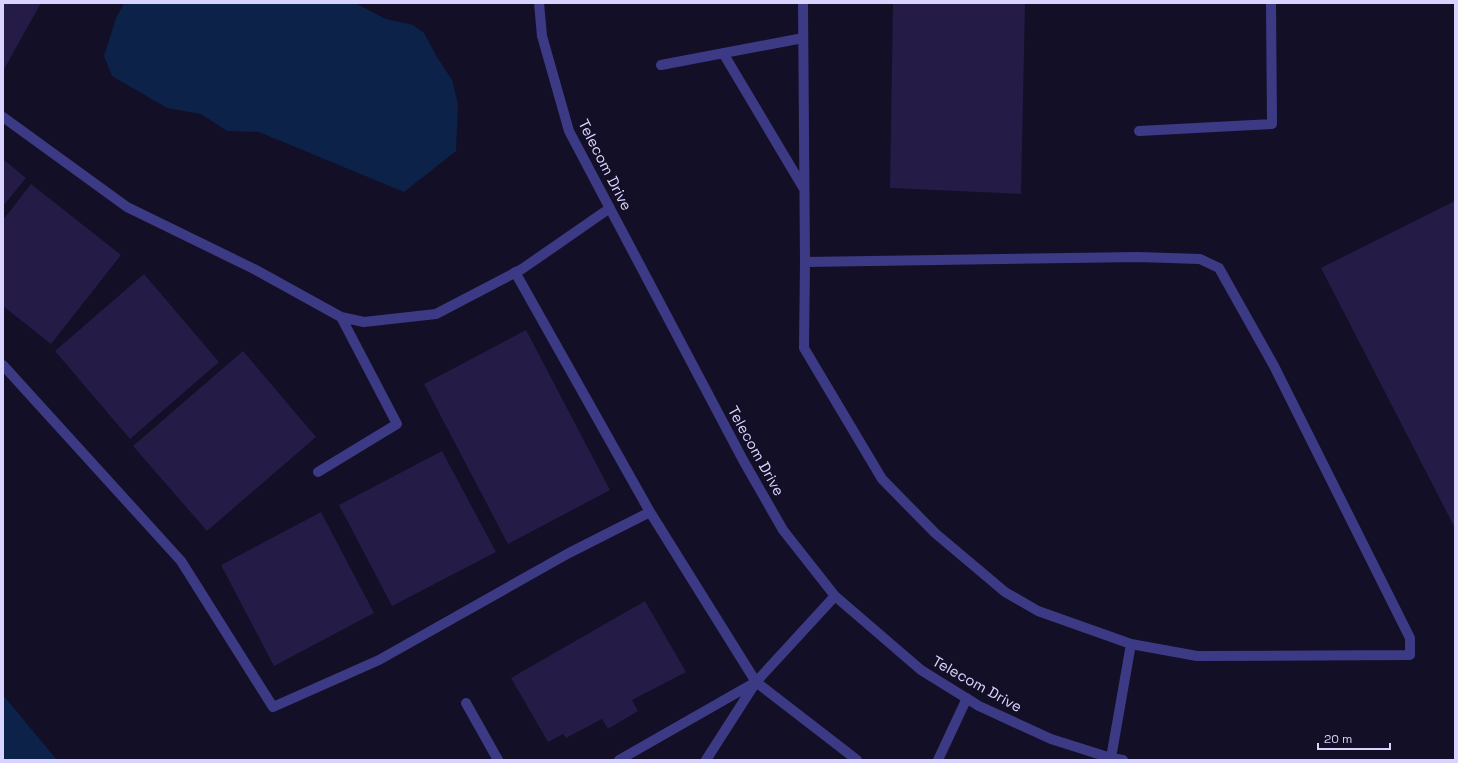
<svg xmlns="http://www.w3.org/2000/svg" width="1458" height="763" font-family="'Space Grotesk',sans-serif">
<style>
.water{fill:#0c2248}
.building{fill:#241b47}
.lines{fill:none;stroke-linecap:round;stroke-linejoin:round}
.minor{stroke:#3d3a85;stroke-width:10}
.labels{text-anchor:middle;stroke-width:3;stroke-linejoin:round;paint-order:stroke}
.street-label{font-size:15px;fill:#d9d4ff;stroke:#130f26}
</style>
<rect width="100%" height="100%" fill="#130f26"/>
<!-- water -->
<path class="water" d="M 124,3 L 355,3 L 386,19 L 413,25 L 424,33 L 437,57 L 452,80 L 458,104 L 456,151 L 404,192 L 259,132 L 227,131 L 201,114 L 167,108 L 112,76 L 104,56 L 116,18 Z
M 3,695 L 57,760 L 3,760 Z"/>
<!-- building -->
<path class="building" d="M 3,3 L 41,3 L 3,71 Z
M 893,3 L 1025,3 L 1021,194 L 890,188 Z
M 3,159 L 26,178 L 3,206 Z
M 31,184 L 121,255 L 51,344 L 3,306 L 3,220 Z
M 1455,201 L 1455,528 L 1321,268 Z
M 144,274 L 219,362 L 130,439 L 55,351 Z
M 526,330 L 610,490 L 508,544 L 424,384 Z
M 243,351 L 316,437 L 207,531 L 133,446 Z
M 442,451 L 496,552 L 392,606 L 339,505 Z
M 321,512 L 374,613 L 274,666 L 221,565 Z
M 645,601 L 686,672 L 632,700 L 638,711 L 608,729 L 602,719 L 566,738 L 563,734 L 548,742 L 511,678 Z"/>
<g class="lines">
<!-- minor -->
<path class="minor" d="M 539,3 L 542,36 L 569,131 L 743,460 L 783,530 L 835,596 L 921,670 L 979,706 L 1051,739 L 1111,758 L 1123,760
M 803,3 L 805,262 L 804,348 L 882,479 L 935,533 L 1005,592 L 1038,611 L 1131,644 L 1111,758
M 723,53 L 804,189
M 661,65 L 803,38
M 3,117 L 127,207 L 254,269 L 341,317 L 364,322 L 436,314 L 522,269 L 610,208
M 1139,131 L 1272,124 L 1271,3
M 805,262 L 1138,257 L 1200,259 L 1219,268 L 1274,366 L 1410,638 L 1410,655 L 1197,656 L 1131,644
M 515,272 L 650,512
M 3,365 L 181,561 L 273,707 L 379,660 L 569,553 L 650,512 L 756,682 L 857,760
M 318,472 L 397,424 L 341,317
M 466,703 L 498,760
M 619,760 L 754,683
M 706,760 L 756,682 L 835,596
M 938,760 L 967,698"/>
</g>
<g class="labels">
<!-- street labels -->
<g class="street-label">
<text transform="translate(605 165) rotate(63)" y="5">Telecom Drive</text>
<text transform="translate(756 451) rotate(61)" y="5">Telecom Drive</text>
<text transform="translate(977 684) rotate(29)" y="5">Telecom Drive</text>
</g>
</g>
<!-- border -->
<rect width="1458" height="763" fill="none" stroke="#d9d4ff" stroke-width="8"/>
<!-- scale -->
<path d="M1318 743v6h72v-6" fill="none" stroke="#d9d4ff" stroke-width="2"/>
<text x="1324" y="743" font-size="12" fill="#d9d4ff" stroke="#130f26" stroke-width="3" paint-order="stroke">20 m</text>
</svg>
